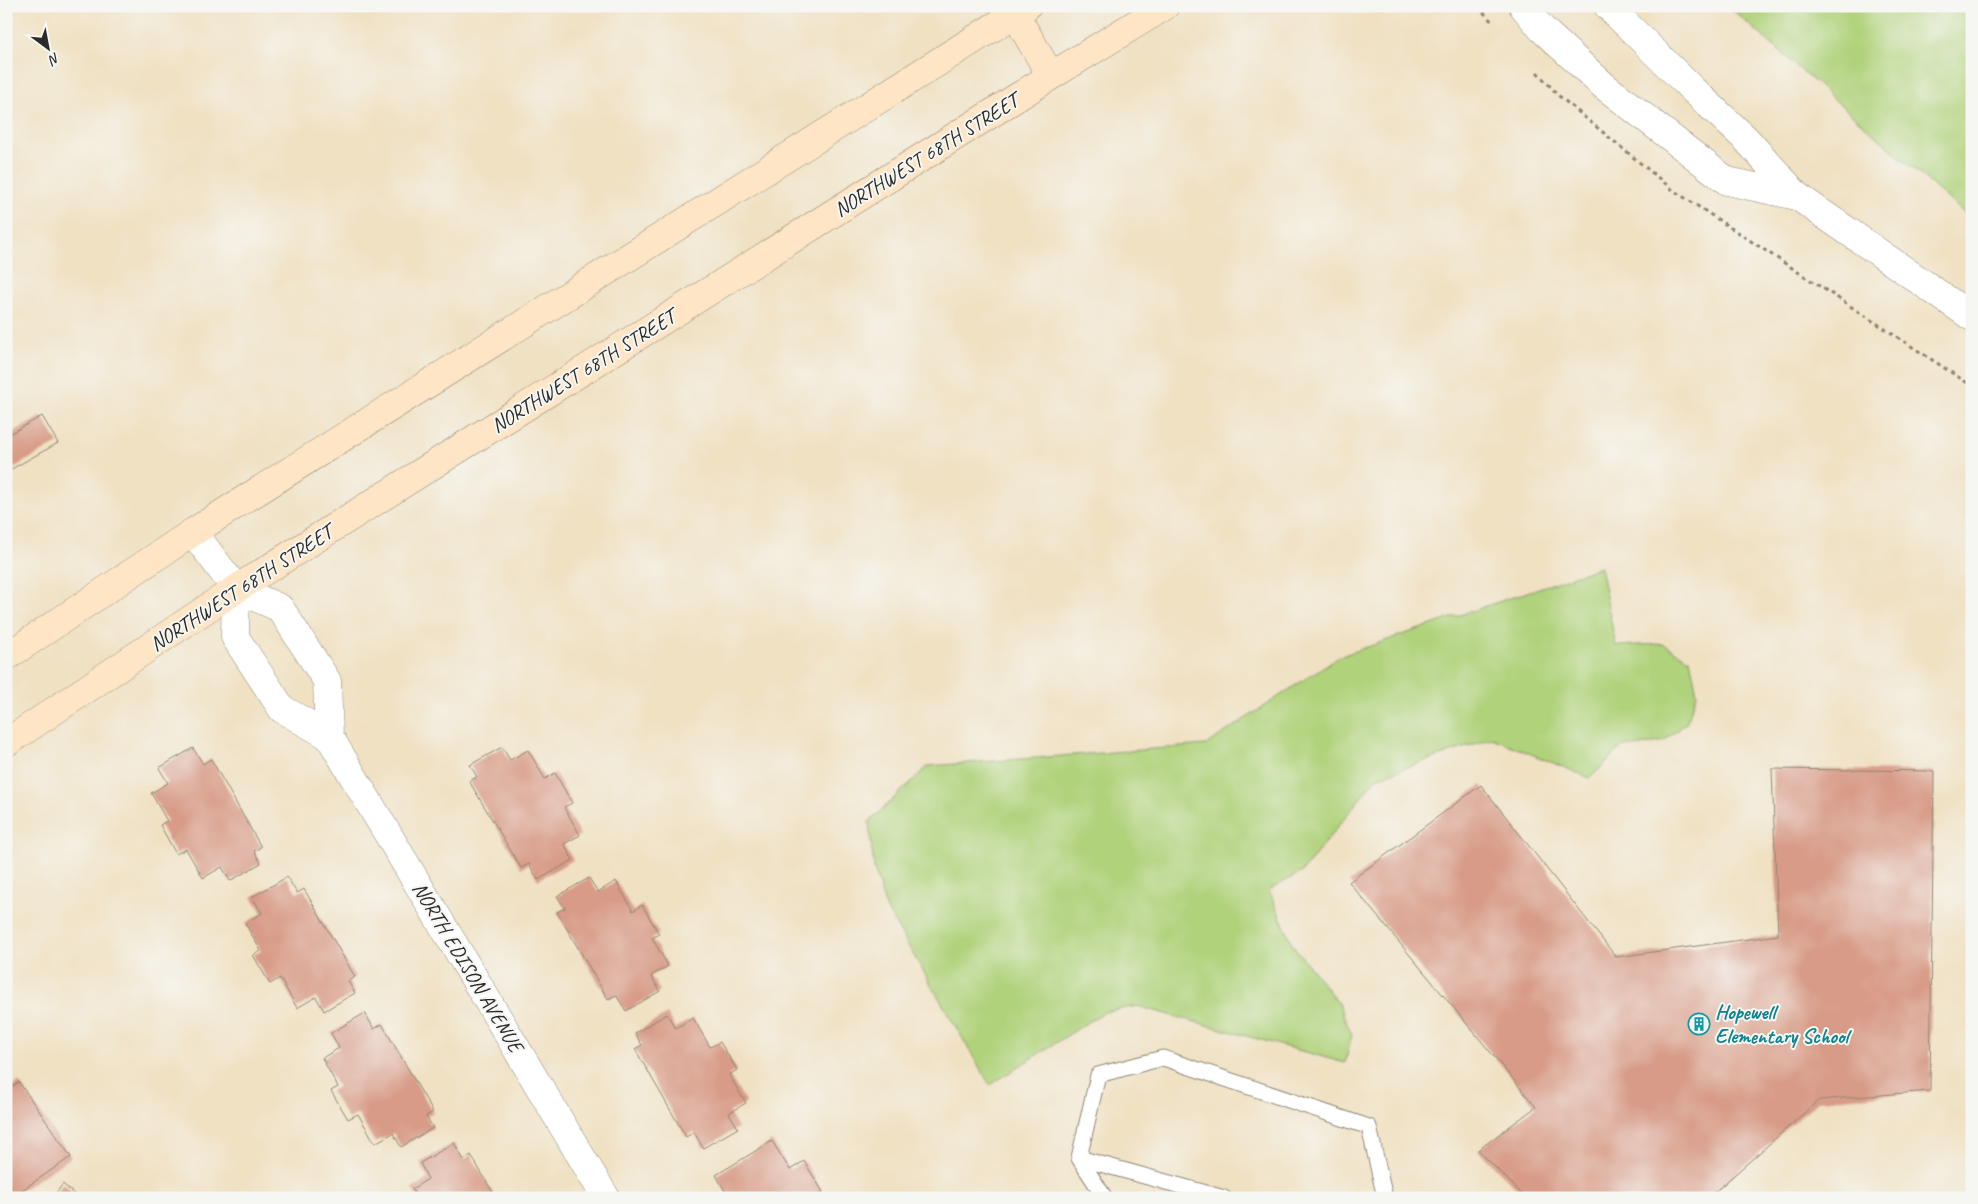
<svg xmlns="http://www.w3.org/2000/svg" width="1978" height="1204" font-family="Caveat,sans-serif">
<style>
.green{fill:#b0d27a;stroke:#6e7e52}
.building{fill:#d89b87}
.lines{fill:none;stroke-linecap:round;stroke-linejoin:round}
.service-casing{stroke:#8e8677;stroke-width:17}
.minor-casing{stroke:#8e8677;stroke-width:29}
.secondary-casing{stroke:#8e8677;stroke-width:29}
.path{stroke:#8e8677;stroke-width:3;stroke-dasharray:4 4;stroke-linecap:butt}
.service{stroke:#fff;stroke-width:15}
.minor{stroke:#fff;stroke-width:28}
.secondary{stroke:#fde5c5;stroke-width:28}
.labels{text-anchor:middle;stroke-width:4;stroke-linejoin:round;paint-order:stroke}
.street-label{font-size:21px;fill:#2b2b2b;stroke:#f6f6f2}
.culture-label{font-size:21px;font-weight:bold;fill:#0d838f;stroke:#f6f6f2;text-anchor:start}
</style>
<rect width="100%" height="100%" fill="#f6f6f2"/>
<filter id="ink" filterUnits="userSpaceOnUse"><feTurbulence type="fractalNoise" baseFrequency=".02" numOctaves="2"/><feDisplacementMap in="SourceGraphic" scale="10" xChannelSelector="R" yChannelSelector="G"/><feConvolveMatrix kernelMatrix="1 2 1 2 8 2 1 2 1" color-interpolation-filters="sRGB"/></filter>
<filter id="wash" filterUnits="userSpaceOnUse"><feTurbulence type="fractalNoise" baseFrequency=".0096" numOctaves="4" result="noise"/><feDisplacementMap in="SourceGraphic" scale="20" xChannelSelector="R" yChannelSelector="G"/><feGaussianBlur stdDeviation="1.12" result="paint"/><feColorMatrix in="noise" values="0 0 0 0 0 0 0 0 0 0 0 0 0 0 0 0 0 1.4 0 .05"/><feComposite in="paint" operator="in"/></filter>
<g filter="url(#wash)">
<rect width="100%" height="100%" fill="#f0e1c3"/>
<!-- green -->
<path class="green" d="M 1728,6 L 1972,6 L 1972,220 Z
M 1600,567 L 1616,646 L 1663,644 L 1690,659 L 1697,694 L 1686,723 L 1664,741 L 1636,747 L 1623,746 L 1590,778 L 1492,738 L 1376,778 L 1302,872 L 1269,890 L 1292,944 L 1338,1003 L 1352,1035 L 1345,1063 L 1137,1006 L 1104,1012 L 990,1085 L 886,908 L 874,869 L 869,822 L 928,766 L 1206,745 L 1338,657 Z"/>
<g id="blocks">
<!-- building -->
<path class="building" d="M 42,416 L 58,443 L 6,472 L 6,436 Z
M 502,747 L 510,760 L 528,750 L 545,779 L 555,773 L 572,803 L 564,807 L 580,835 L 564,844 L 573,860 L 538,880 L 529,864 L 521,868 L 469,781 L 477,777 L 470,765 Z
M 193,748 L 203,764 L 211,759 L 261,847 L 254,851 L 261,863 L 230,881 L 222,867 L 203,878 L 186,849 L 176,854 L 160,825 L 167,821 L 151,793 L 168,783 L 159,768 Z
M 1772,769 L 1934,771 L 1930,1091 L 1819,1100 L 1708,1198 L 1526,1198 L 1478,1150 L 1536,1107 L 1349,882 L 1481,785 L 1616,957 L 1778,935 Z
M 287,877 L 297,893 L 304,889 L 355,977 L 348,981 L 355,993 L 324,1011 L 316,997 L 297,1008 L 280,978 L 270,984 L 253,955 L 261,951 L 245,923 L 262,913 L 252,897 Z
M 589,878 L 598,892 L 616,881 L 633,911 L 642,905 L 659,934 L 652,938 L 668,966 L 651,976 L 660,991 L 626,1011 L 616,995 L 608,999 L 557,912 L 565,908 L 557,896 Z
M 365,1013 L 374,1029 L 382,1024 L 433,1112 L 426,1116 L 433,1128 L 401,1147 L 393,1133 L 375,1143 L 358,1114 L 348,1119 L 331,1091 L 338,1087 L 322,1058 L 339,1048 L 331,1033 Z
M 667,1014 L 675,1028 L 693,1018 L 710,1047 L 720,1042 L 737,1070 L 729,1075 L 746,1103 L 729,1113 L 738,1128 L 703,1148 L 694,1132 L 686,1137 L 635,1049 L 642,1045 L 635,1033 Z
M 19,1082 L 71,1157 L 10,1198 L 6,1193 L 6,1091 Z
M 772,1141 L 790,1170 L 804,1161 L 823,1192 L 814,1198 L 729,1198 L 716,1175 Z
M 454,1143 L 464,1160 L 471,1155 L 496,1198 L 417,1198 L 412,1189 L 428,1179 L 420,1163 Z
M 63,1184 L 78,1198 L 52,1198 Z"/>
</g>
</g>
<g filter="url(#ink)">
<use href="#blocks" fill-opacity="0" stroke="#8e8677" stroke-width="1"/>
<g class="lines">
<!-- service casing -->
<g class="service-casing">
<path id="service" d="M 1079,1158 L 1224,1198
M 1105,1198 L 1079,1158 L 1098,1075 L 1163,1058 L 1369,1127 L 1385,1198"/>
</g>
<!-- minor casing -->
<g class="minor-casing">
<path id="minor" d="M 1523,6 L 1542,29 L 1603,85 L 1727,181 L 1797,196
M 1608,6 L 1693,90 L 1746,139 L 1797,196 L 1972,317
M 193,532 L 236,589 L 280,608 L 327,681 L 329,736
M 236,589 L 235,637 L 282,709 L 329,736 L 606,1198"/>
</g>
<!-- secondary casing -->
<g class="secondary-casing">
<path id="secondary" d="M 1015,14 L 1051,76
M 6,657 L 193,532 L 1027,6
M 6,743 L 236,589 L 1051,76 L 1165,6"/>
</g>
<!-- path -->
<path class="path" d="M 1478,6 L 1494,24
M 1537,72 L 1559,96 L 1673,190 L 1972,386"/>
<!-- service -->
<use href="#service" class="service"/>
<!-- minor -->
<use href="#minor" class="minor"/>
<!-- secondary -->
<use href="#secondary" class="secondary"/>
</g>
</g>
<!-- icons -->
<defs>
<g id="building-ring" transform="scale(1.125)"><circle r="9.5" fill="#f6f6f2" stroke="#0f9aa8" stroke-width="1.5"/><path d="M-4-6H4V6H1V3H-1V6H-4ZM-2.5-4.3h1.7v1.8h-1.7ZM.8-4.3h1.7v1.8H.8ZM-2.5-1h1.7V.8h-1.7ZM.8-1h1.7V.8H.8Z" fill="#0f9aa8"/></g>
</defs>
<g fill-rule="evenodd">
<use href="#building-ring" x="1699" y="1024"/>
</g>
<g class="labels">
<!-- street labels -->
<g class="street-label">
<text transform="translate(926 155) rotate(-32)" y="7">NORTHWEST 68TH STREET</text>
<text transform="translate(583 371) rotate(-32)" y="7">NORTHWEST 68TH STREET</text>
<text transform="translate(241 588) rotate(-33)" y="7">NORTHWEST 68TH STREET</text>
<text transform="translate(468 967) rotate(59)" y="7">NORTH EDISON AVENUE</text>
</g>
<!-- culture labels -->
<g class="culture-label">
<text x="1715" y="1019">Hopewell<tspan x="1715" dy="24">Elementary School</tspan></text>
</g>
</g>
<!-- margin -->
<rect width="1978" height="1204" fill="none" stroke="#f6f6f2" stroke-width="25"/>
<!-- north arrow -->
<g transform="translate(48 48) rotate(148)" stroke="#f6f6f2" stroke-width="4" paint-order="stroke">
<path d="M0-4L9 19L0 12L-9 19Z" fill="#2b2b2b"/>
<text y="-8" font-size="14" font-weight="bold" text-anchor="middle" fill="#2b2b2b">N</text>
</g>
</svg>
